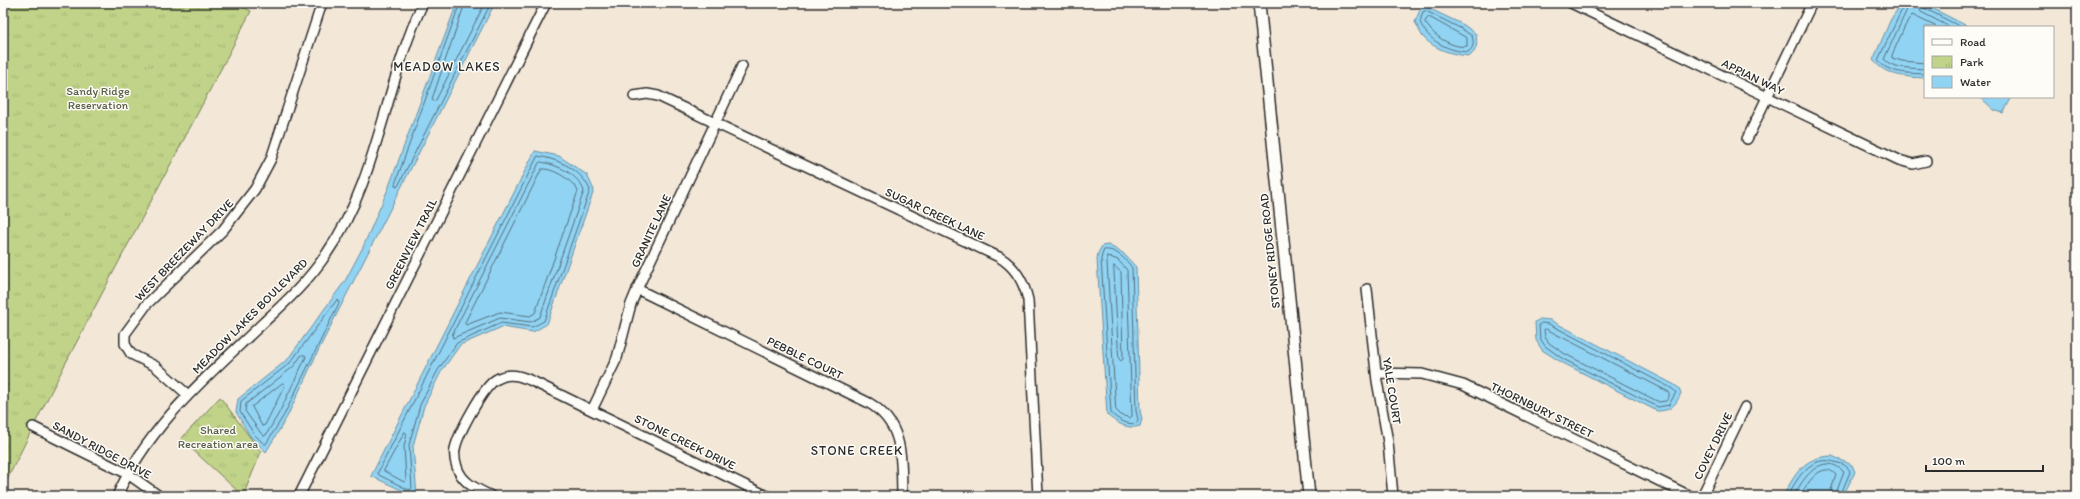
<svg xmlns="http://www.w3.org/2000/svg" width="2080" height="499" font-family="Itim,sans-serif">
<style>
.park{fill:url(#park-tufts);stroke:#767f5a}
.water{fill:#91d3f3;stroke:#6890a3}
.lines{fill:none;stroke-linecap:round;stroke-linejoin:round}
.shore{stroke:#546e7b;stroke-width:1}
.minor-casing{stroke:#2b2b2b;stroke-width:12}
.tertiary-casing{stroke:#2b2b2b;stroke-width:14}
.minor{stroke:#fdfcf7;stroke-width:9}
.tertiary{stroke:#fdfcf7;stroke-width:11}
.labels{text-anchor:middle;stroke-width:3;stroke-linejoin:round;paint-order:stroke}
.street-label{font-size:12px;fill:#2b2b2b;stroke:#fdfcf7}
.park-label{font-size:12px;fill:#585d47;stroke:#fdfcf7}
.neighbourhood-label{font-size:13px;letter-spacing:1px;fill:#2b2b2b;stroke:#fdfcf7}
</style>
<defs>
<pattern id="park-tufts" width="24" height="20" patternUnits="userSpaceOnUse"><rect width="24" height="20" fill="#c0d389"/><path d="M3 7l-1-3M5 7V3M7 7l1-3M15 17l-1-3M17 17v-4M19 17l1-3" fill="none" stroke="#a5b576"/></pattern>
</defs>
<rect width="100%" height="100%" fill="#f3e7d7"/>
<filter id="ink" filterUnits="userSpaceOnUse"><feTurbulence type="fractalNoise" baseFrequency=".025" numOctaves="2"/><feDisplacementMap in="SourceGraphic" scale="8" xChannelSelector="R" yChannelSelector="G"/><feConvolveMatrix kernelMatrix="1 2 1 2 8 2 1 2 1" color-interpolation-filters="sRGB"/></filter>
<g filter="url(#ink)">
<!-- park -->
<path class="park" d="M 3,3 L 234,3 L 251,11 C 169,171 81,327 3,488 Z
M 220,397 L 261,452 L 243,496 L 181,439 Z"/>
<!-- water -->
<path class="water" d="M 457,3 L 495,3 L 320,347 L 287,417 L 266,452 L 250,436 L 236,412 L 238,399 L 287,360 L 345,281 L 363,247 L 388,189 Z
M 1905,3 L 1922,3 L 1969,27 L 1925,27 L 1925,78 C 1905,77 1886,76 1873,60 L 1891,19 L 1901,4 Z
M 1424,6 L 1464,25 L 1476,34 C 1477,44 1478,49 1470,56 C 1454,55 1435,50 1423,37 C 1420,33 1418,27 1415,22 L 1420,10 Z
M 1980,97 L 2012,97 L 2003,113 L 1994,110 Z
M 535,151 L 559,156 L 587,175 L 594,190 L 547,324 L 533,332 L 502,327 L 460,345 L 441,372 L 424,406 L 413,446 L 417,496 L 414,496 L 371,476 Z
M 1108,245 L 1123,253 L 1136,267 L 1140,411 L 1142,419 L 1140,426 C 1127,430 1117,423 1107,415 L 1097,259 L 1098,253 L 1102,246 Z
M 1540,319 L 1550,320 L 1673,384 L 1679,388 L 1681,393 C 1676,405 1671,411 1657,411 L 1561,362 L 1542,350 L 1536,340 L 1535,322 Z
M 1832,456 L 1852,465 L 1855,472 L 1843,496 L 1783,496 C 1796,473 1803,457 1832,456 Z"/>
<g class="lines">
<!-- shore -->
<path class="shore" d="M 460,3 L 395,184 L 396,187 L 398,186 L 491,3
M 465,3 L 432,99 L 433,101 L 436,100 L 485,3
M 1905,3 L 1878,60 C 1888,74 1909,73 1925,74
M 1910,3 L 1884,59 C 1892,69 1913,68 1925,69
M 1917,3 L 1921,12 L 1950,27
M 1922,3 L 1924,8 L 1961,27
M 1426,11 L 1462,29 L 1472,36 C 1474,42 1474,48 1468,52 C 1448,51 1428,41 1420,22 L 1423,12 Z
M 1429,17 L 1467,38 L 1467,46 C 1452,49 1432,35 1425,22 Z
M 1925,63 L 1902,61 L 1892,58 L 1892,55 L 1905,26 L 1912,15 L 1937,27
M 538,156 C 560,160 581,169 590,190 L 544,321 L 532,327 L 501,323 L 457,343 L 438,370 L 420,405 L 409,445 L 412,488 L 409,490 L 379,475 L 378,473 Z
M 541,162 C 558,165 578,174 584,191 L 540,317 L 531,322 L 500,318 L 453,338 L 452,335 L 539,163 Z
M 542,169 C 554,168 573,181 578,191 L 535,313 L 530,316 L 500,312 L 466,325 L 465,323 Z
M 1104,250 C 1115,248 1127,260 1132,268 L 1136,411 L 1138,419 L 1137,423 C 1128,426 1117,419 1111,413 L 1101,259 Z
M 1107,256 L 1118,260 L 1127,270 L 1132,416 L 1130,418 L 1121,415 L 1116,410 Z
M 1114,266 L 1121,272 L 1123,359 L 1121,361 L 1119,359 Z
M 338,300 L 339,303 L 284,415 L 266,444 L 264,444 L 254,434 L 240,412 L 241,401 L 290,363 L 336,301 Z
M 1542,323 L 1549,324 L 1671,388 L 1676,392 L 1669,405 L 1658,407 L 1563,359 L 1545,346 L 1540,338 L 1539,325 Z
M 1546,329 L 1669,392 L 1669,397 L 1666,401 L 1659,402 L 1565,354 L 1549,343 L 1545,337 L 1544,330 Z
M 302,355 L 305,355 L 306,357 L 279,413 L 266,435 L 263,436 L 245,411 L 246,404 L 293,367 Z
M 283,383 L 285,385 L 265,425 L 262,426 L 252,407 Z
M 405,432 L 407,434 L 404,446 L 406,480 L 404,482 L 384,471 Z
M 1788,496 C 1798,476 1812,453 1838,463 C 1843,464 1848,466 1850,472 L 1840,496
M 1794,496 C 1803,478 1822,450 1844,472 L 1835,496
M 1800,496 C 1806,485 1822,459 1836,475 L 1829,496"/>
<!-- minor casing -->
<g class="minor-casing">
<path id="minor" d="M 1571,3 L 1899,160 L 1913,164 L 1926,161
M 634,96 L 647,94 L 658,96 L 999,257 C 1016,267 1024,282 1028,300 L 1038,496
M 1747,139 L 1812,3
M 637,289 L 869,403 C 905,424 901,460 902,496
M 1367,289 L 1377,381 L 1388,442 L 1393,496
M 1376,373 L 1422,374 L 1463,385 L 1690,496
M 188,395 L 155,366 L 131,354 L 125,344 L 125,334 L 147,304 L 223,230 L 255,189 L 271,159 L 322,3
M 592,410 L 617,358 L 631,304 L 639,285 L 742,66
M 33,427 L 128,474 L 159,496
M 117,496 C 149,424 209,375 264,322 C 287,301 310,279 327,253 C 378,180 385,83 423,3
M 299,496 L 546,3
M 491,496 C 477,489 462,483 457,467 C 455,461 454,455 455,449 C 458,434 484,385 497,379 C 509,372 521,376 532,381 L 767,496
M 1702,496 L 1745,407"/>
</g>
<!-- tertiary casing -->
<g class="tertiary-casing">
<path id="tertiary" d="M 1259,3 L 1309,496"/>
</g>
<!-- minor -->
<use href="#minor" class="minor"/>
<!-- tertiary -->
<use href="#tertiary" class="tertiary"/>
</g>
</g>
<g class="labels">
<!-- street labels -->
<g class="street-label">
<text transform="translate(1753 77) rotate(26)" y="4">APPIAN WAY</text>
<text transform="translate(935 214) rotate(25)" y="4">SUGAR CREEK LANE</text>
<text transform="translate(651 231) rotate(-65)" y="4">GRANITE LANE</text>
<text transform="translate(411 244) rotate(-63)" y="4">GREENVIEW TRAIL</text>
<text transform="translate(184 250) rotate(-46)" y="4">WEST BREEZEWAY DRIVE</text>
<text transform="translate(1270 251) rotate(-96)" y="4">STONEY RIDGE ROAD</text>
<text transform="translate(250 316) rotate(-45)" y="4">MEADOW LAKES BOULEVARD</text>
<text transform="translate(805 358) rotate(26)" y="4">PEBBLE COURT</text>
<text transform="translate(1392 391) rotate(81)" y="4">YALE COURT</text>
<text transform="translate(1542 410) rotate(26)" y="4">THORNBURY STREET</text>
<text transform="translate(685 442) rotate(26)" y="4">STONE CREEK DRIVE</text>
<text transform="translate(1713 446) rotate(-64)" y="4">COVEY DRIVE</text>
<text transform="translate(102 450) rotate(28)" y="4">SANDY RIDGE DRIVE</text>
</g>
<!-- park labels -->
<g class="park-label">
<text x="98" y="95">Sandy Ridge<tspan x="98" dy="14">Reservation</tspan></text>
<text x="218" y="434">Shared<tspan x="218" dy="14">Recreation area</tspan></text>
</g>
<!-- neighbourhood labels -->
<g class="neighbourhood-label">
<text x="447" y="71">MEADOW LAKES</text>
<text x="857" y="455">STONE CREEK</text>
</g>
</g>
<!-- margin -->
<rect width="2080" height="499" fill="none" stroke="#fdfcf7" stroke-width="16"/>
<rect x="8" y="8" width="2064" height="483" fill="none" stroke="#2b2b2b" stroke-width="1.5" filter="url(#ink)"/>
<!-- legend -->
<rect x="1924" y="26" width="130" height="72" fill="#fdfcf7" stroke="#a9a8a5"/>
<rect x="1932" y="39" width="20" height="6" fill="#fdfcf7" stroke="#a9a8a5"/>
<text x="1960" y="46" font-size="12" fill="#2b2b2b">Road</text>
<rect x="1932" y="56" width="20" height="12" fill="url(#park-tufts)" stroke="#a9a8a5"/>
<text x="1960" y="66" font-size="12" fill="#2b2b2b">Park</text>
<rect x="1932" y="76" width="20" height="12" fill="#91d3f3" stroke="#a9a8a5"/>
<text x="1960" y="86" font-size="12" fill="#2b2b2b">Water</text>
<!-- scale -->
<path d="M1926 465v6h117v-6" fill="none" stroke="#2b2b2b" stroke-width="2"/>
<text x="1932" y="465" font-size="12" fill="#2b2b2b" stroke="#fdfcf7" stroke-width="3" paint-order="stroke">100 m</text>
</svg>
